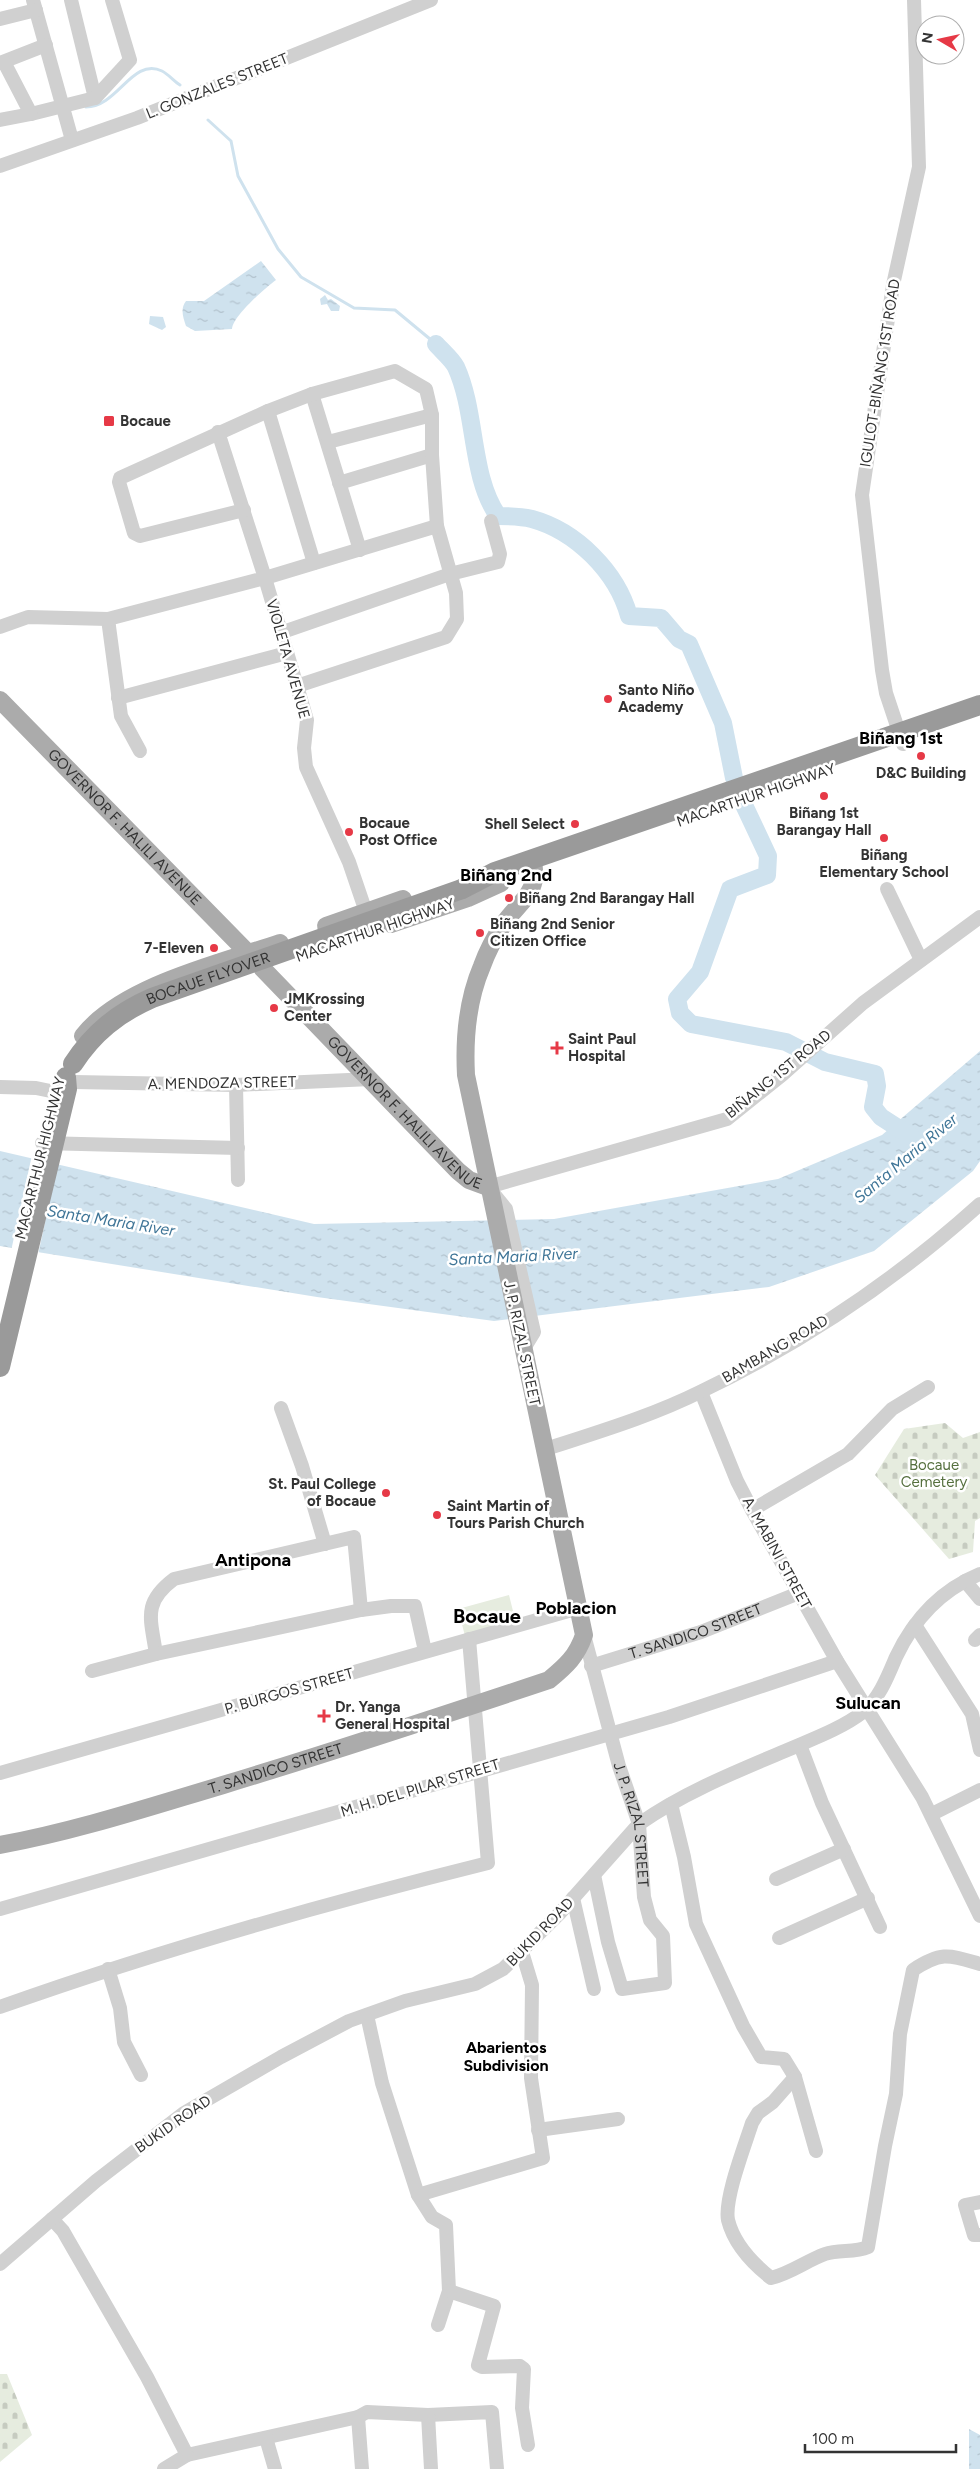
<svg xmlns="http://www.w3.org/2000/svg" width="980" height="2469" font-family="Figtree,sans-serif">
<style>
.cemetery{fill:url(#cemetery-stones)}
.garden{fill:#e6ecdf}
.water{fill:url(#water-ripples)}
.pier{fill:#fff}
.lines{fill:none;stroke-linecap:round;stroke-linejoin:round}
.stream{stroke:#cfe2ee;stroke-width:3}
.river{stroke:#cfe2ee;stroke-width:18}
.minor{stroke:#d0d0d0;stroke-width:14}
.major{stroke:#ababab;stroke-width:18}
.highway{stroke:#9a9a9a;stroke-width:20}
.highway-bridge{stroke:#9a9a9a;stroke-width:20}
.poi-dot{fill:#e63946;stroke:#fff;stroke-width:2}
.labels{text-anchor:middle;stroke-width:5;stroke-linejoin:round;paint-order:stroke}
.street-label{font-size:15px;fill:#333;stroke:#fff}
.poi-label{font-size:15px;font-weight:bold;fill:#333;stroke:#fff;text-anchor:start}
.park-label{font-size:15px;fill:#56703f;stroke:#fff}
.water-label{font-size:16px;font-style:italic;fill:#3f7597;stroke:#fff}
.neighbourhood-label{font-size:16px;font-weight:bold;fill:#000;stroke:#fff}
.quarter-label{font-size:18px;font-weight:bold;fill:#000;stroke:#fff}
.district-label{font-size:20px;font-weight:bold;fill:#000;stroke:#fff}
</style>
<defs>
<pattern id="cemetery-stones" width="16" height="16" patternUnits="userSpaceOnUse" patternTransform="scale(1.25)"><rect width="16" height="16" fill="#e6ecdf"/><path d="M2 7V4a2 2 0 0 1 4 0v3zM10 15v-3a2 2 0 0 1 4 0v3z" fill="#c6cbc0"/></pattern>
<pattern id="water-ripples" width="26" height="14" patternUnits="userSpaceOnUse" patternTransform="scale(1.25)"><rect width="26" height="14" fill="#cfe2ee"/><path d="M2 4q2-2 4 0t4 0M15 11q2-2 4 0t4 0" fill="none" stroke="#b2c2cd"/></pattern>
</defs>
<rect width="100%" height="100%" fill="#fff"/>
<!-- cemetery -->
<path class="cemetery" d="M 945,1423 L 963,1438 L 980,1432 L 980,1518 L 975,1521 L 973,1552 L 949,1559 L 875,1475 L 904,1429 Z
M 0,2374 L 7,2374 L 32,2435 L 0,2462 Z"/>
<!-- garden -->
<path class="garden" d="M 509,1595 L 516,1623 L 465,1636 L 458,1609 Z"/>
<!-- water -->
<path class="water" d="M 261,261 L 276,280 C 264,289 233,316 232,329 L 195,331 L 186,326 C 183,317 180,309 186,301 L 204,301 Z
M 325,295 L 328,300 L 331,299 L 340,306 L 339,311 L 331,311 L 327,304 L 321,305 L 320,299 Z
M 150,316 L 163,317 L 166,327 L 162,330 L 149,324 Z
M 980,1051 L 980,1161 L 973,1171 L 874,1251 L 769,1287 L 494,1321 L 317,1297 L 0,1246 L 0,1151 L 314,1224 L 554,1219 L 778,1179 L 882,1135 Z
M 969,2429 L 980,2435 L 980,2469 L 969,2469 Z"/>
<!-- pier -->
<path class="pier" d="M 32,1155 L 58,1162 L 38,1255 L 11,1251 Z"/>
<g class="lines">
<!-- stream -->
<path class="stream" d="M 86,107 C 118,107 132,57 162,71 C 168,74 174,81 180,85
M 208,120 L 231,141 L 238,176 L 278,249 L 301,277 L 354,308 L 395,310 L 436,344"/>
<!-- river -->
<path class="river" d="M 436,344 C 442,351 452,359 456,367 C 477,413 470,476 498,516 C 509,516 521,516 532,519 C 576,531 617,572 629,616 L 661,618 L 679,639 L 689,644 L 723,723 L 734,778
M 744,805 L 768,856 L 767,875 L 730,889 L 700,972 L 677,999 L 680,1013 L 691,1024 L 786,1042 L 825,1062 L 875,1074 L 877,1086 L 873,1107 L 881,1117 L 912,1137"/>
<!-- minor -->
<g class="minor">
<path d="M 33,0 L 72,140"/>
<path d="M 71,0 L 95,98"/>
<path d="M 0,19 L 36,10"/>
<path d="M 0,63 L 46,45"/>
<path d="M 31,114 L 95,98 L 130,60 L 112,0"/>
<path d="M 0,120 L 31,114 L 4,62"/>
<path d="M 0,166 L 137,118 L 431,0"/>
<path d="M 312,394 L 360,550"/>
<path d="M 268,411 L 314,563"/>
<path d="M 218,432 L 265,578 L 307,720 L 304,748 L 306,767 L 349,862 L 366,912"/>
<path d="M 328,442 L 432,415"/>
<path d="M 339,483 L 432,455"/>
<path d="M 244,510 L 140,536 L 134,533 L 119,482 L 120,478 L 268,411 L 312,394 L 395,371 L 426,389 L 432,415 L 432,455 L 437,526 L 456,593 L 457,619 L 446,637 L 297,686"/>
<path d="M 108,619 L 121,716 L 140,751"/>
<path d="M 0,627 L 28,617 L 108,619 L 265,578 L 437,526"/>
<path d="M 280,633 L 450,574 L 498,562 L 500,554 L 491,521"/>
<path d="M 118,698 L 287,653"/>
<path d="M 903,744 L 886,693 L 882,670 L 862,495 L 893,285 L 919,167 L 914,0"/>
<path d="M 887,889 L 921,960"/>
<path d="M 74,1082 L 236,1085 L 371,1079"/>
<path d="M 236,1085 L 238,1180"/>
<path d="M 0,1087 L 36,1088 L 65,1094"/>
<path d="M 42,1143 L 238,1148"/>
<path d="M 523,1350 L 534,1332 L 506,1209 L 488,1187 L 727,1119 L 782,1075 L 863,1003 L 980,917"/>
<path d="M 701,1392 L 737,1481 L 752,1510 L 837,1661 L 922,1797 L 980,1916"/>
<path d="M 281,1408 L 302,1466 L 325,1544"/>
<path d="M 546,1449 C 598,1432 652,1416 702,1391 C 802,1343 898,1278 980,1204"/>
<path d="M 752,1510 L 848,1454 L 892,1409 L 928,1387"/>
<path d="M 965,1581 L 980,1599"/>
<path d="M 915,1625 L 972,1714 L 980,1750"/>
<path id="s1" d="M 584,1635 L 619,1766 L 639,1824 L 644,1897 L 650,1920 L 663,1936 L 665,1983 L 622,1989 L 608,1942 L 594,1875"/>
<path d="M 975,1640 L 980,1635"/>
<path d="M 156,1654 C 151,1619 142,1603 174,1579 L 354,1537 L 361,1610"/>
<path id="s2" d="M 591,1666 L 701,1632 L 799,1593"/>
<path d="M 92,1671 L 156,1654 L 361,1610 L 391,1606 L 415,1606 L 425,1651"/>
<path d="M 800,1745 L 822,1803 L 880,1927"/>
<path d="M 0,1773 L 579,1608"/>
<path d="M 671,1804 L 684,1857 L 696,1924 L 743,2026 L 761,2057 L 784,2059 L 795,2077 L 816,2151"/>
<path d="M 932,1814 L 980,1790"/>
<path d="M 776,1879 L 844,1849"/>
<path d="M 573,1898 L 594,1989"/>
<path d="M 0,1909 L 669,1717 L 837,1661"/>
<path d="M 779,1938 L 868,1898"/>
<path d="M 108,1969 L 120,2008 L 124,2042 L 141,2075"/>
<path d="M 0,2007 C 160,1950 323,1904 488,1863 L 469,1639"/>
<path d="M 367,2015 L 382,2083 L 418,2195 L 432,2217 L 446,2225 L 449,2291 L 438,2325"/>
<path d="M 795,2077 L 773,2102 L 758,2113 L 752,2123 C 745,2145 724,2199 728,2220 C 734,2244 752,2263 771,2278 C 791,2273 806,2261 825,2254 C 839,2249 854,2253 868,2247 L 885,2146 L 896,2094 L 900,2034 L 913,1970 C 942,1951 949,1955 980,1964"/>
<path d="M 538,2130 L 618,2119"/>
<path d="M 418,2195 L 543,2158 L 531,2078 L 532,1985 L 522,1952"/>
<path d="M 980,2202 L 965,2205 L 974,2235 L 980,2235"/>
<path d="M 52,2219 L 63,2231 L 147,2377 L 187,2455 L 358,2417 L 367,2412 L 428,2415 L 492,2412 L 497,2469"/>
<path d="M 0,2264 L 96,2181 L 184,2113 L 281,2057 L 349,2021 L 405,2001 L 475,1984 L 503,1969 L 559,1914 L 639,1824 C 683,1793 735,1772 785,1751 C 810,1740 841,1729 863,1712 C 879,1699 888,1676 896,1657 C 914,1619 941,1590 980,1574"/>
<path d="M 449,2291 L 494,2306 L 478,2365 L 482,2367 L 520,2366 L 524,2369 L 522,2408 L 528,2445"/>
<path d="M 428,2415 L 431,2469"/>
<path d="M 358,2417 L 362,2469"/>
<path d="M 266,2438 L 275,2469"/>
<path d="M 164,2469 L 187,2455"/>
</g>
<!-- major -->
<g class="major">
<path id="s3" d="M 0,700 L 248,953"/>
<path d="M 391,924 L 468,898 L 501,883"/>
<path d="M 326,926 L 403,899"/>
<path id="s4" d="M 262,968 L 458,1171 L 469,1180 L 488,1187"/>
<path d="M 83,1036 C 122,986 221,963 280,943"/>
<path id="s5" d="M 0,1845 C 76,1831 149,1807 223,1785 C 332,1752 441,1716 549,1680 C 566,1666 577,1656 584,1635 L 466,1075 C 464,1037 467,1001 482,966 C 487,952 495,937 503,925 C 518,902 542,892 532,860"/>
</g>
<!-- highway -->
<path class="highway" d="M 462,889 L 495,872 L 980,705
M 0,1367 L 67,1089 L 66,1077"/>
<!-- highway-bridge -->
<path class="highway-bridge" id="s6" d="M 73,1064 C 93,1033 118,1013 152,998 L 462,889"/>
</g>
<!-- markers -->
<g class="poi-dot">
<rect x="103" y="415" width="12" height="12" rx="2.5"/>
<circle cx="608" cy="699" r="5"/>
<circle cx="921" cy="756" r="5"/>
<circle cx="824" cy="796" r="5"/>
<circle cx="575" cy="824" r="5"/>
<circle cx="349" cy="832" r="5"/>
<circle cx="884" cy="838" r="5"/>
<circle cx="509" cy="898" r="5"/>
<circle cx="480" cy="933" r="5"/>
<circle cx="214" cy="948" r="5"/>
<circle cx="274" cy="1008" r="5"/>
<path d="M554.5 1040.5h5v5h5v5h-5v5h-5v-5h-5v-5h5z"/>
<circle cx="386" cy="1493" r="5"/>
<circle cx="437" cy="1515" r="5"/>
<path d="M321.5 1708.5h5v5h5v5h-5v5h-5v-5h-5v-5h5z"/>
</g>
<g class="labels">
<!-- street labels -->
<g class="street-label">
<text transform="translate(217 86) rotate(-22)" y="5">L. GONZALES STREET</text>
<text transform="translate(880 373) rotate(-81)" y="5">IGULOT-BIÑANG 1ST ROAD</text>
<text transform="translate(288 659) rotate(74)" y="5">VIOLETA AVENUE</text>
<text transform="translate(756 795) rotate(-19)" y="5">MACARTHUR HIGHWAY</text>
<text dy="5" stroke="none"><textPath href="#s3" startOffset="178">GOVERNOR F. HALILI AVENUE</textPath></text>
<text transform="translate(375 930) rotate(-19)" y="5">MACARTHUR HIGHWAY</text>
<text dy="5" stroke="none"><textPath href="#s6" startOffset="164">BOCAUE FLYOVER</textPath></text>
<text transform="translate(778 1074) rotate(-39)" y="5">BIÑANG 1ST ROAD</text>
<text transform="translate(222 1083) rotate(-1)" y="5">A. MENDOZA STREET</text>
<text dy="5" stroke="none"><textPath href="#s4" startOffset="204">GOVERNOR F. HALILI AVENUE</textPath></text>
<text transform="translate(40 1158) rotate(-76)" y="5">MACARTHUR HIGHWAY</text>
<text transform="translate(522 1343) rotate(78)" y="5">J. P. RIZAL STREET</text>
<text transform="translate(775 1349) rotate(-30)" y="5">BAMBANG ROAD</text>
<text transform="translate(777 1553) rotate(61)" y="5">A. MABINI STREET</text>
<text dy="5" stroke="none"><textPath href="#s2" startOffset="110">T. SANDICO STREET</textPath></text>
<text transform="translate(289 1691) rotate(-16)" y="5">P. BURGOS STREET</text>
<text dy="5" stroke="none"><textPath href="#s5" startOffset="286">T. SANDICO STREET</textPath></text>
<text transform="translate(420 1788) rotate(-17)" y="5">M. H. DEL PILAR STREET</text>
<text dy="5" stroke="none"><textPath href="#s1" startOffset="196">J. P. RIZAL STREET</textPath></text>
<text transform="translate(540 1932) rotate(-46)" y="5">BUKID ROAD</text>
<text transform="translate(173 2124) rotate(-35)" y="5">BUKID ROAD</text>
</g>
<!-- poi labels -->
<g class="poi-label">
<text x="120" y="426">Bocaue</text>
<text x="618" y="695">Santo Niño<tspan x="618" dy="17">Academy</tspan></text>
<text x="921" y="778" text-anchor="middle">D&amp;C Building</text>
<text x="824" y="818" text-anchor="middle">Biñang 1st<tspan x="824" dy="17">Barangay Hall</tspan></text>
<text x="359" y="828">Bocaue<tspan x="359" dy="17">Post Office</tspan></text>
<text x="565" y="829" text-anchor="end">Shell Select</text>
<text x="884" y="860" text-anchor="middle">Biñang<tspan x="884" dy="17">Elementary School</tspan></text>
<text x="519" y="903">Biñang 2nd Barangay Hall</text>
<text x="490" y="929">Biñang 2nd Senior<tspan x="490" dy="17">Citizen Office</tspan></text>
<text x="204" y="953" text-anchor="end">7-Eleven</text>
<text x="284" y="1004">JMKrossing<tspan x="284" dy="17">Center</tspan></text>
<text x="568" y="1044">Saint Paul<tspan x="568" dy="17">Hospital</tspan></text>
<text x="376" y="1489" text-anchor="end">St. Paul College<tspan x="376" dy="17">of Bocaue</tspan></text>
<text x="447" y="1511">Saint Martin of<tspan x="447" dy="17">Tours Parish Church</tspan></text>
<text x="335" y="1712">Dr. Yanga<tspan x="335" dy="17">General Hospital</tspan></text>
</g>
<!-- park labels -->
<g class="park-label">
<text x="934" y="1470">Bocaue<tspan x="934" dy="17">Cemetery</tspan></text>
</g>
<!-- water labels -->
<g class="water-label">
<text transform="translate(905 1158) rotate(-40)" y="6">Santa Maria River</text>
<text transform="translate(111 1220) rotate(9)" y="6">Santa Maria River</text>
<text transform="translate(513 1256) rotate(-3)" y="6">Santa Maria River</text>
</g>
<!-- neighbourhood labels -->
<g class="neighbourhood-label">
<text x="506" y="2053">Abarientos<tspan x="506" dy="18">Subdivision</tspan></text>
</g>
<!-- quarter labels -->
<g class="quarter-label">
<text x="901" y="744">Biñang 1st</text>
<text x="506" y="881">Biñang 2nd</text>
<text x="253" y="1566">Antipona</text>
<text x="576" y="1614">Poblacion</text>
<text x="868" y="1709">Sulucan</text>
</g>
<!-- district labels -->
<g class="district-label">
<text x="487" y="1623">Bocaue</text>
</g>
</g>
<!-- north arrow -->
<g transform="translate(940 40) rotate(279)"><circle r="24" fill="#ffffff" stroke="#adadad"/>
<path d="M0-4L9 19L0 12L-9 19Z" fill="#e63946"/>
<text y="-8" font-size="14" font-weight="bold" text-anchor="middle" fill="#333333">N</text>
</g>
<!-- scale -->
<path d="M805 2444v8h151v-8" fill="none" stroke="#333333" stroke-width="2.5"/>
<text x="812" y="2444" font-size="15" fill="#333333" stroke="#ffffff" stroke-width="4" paint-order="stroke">100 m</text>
</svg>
